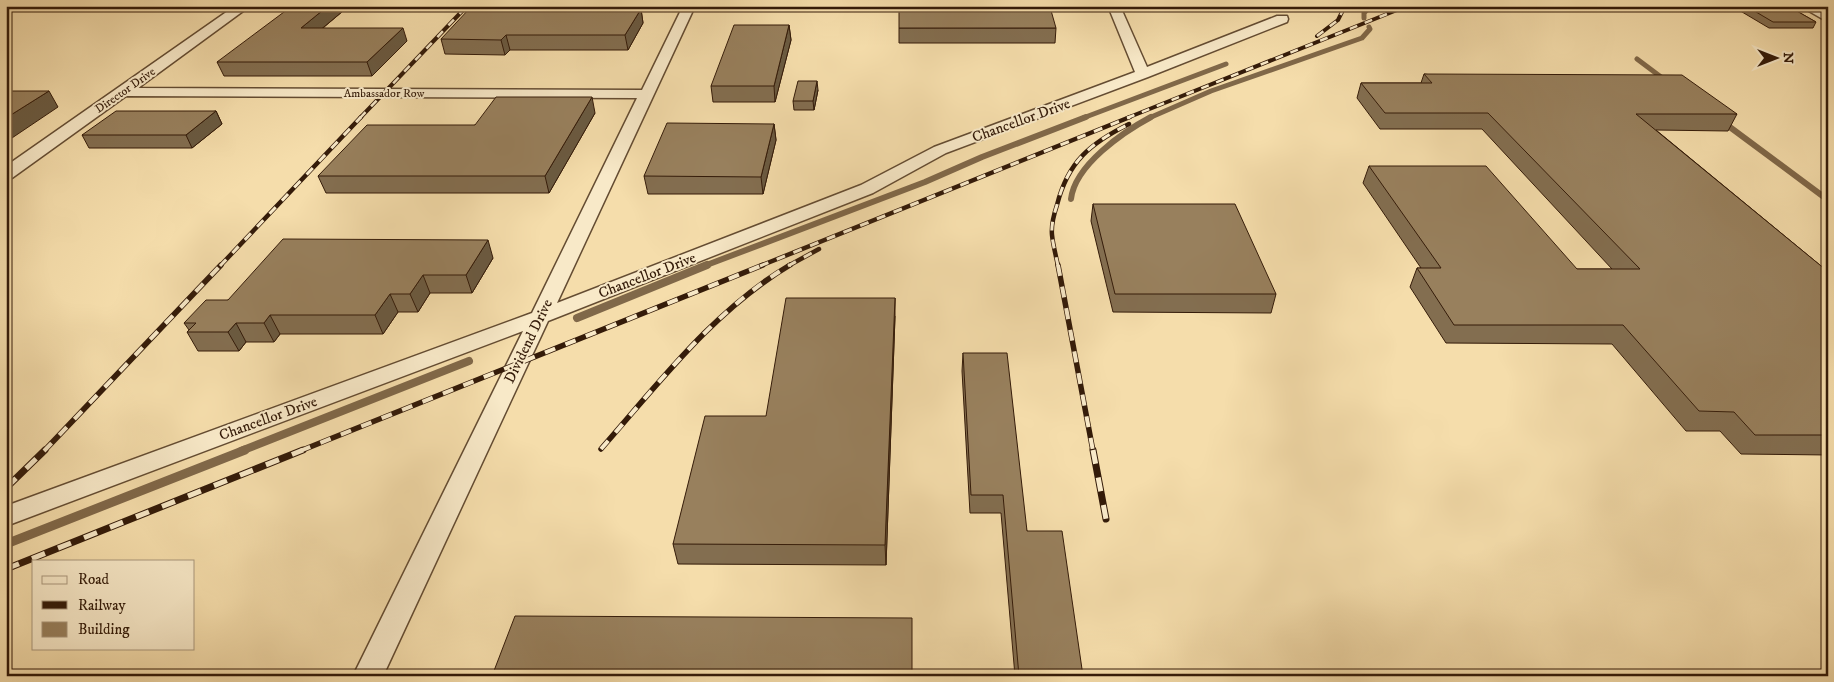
<svg xmlns="http://www.w3.org/2000/svg" width="1834" height="682" font-family="'IM FELL DW Pica',serif">
<style>
.lines{fill:none;stroke-linecap:round;stroke-linejoin:round}
.stream-far3{stroke:#806849;stroke-width:5}
.stream-far2{stroke:#806849;stroke-width:6}
.stream-far1{stroke:#806849;stroke-width:8}
.stream{stroke:#806849;stroke-width:9}
.street-casing{stroke:#644c32;stroke-width:3}
.street{fill:#f8e9c8;fill-rule:evenodd}
.rail-far3-casing{stroke:#341b09;stroke-width:4}
.rail-far2-casing{stroke:#341b09;stroke-width:4.5}
.rail-far1-casing{stroke:#341b09;stroke-width:5.5}
.rail-casing{stroke:#341b09;stroke-width:7}
.rail-far3{stroke:#f8e9c8;stroke-width:2.5;stroke-dasharray:8;stroke-linecap:butt}
.rail-far2{stroke:#f8e9c8;stroke-width:3;stroke-dasharray:9;stroke-linecap:butt}
.rail-far1{stroke:#f8e9c8;stroke-width:4;stroke-dasharray:11;stroke-linecap:butt}
.rail{stroke:#f8e9c8;stroke-width:5;stroke-dasharray:14;stroke-linecap:butt}
.wall{fill:#836e50;stroke:#341b09}
.shaded-wall{fill:#6a5a41;stroke:#341b09}
.building{fill:#98805d;stroke:#341b09}
.labels{text-anchor:middle;stroke-width:4;stroke-linejoin:round;paint-order:stroke}
.far-street-label{font-size:12px;fill:#341b09;stroke:#f8e9c8}
.street-label{font-size:15px;fill:#341b09;stroke:#f8e9c8}
</style>
<rect width="100%" height="100%" fill="#f5ddab"/>
<filter id="stains"><feTurbulence type="fractalNoise" baseFrequency=".004" numOctaves="4"/><feColorMatrix values="0 0 0 0 .2 0 0 0 0 .09 0 0 0 0 .02 0 0 0 .5 -.17"/></filter>
<radialGradient id="worn" r=".72"><stop offset=".6" stop-color="#630" stop-opacity="0"/><stop offset="1" stop-color="#630" stop-opacity=".3"/></radialGradient>
<g class="lines">
<!-- stream-far3 -->
<path class="stream-far3" d="M 1364,18 L 1364,13 L 1370,6
M 1637,59 L 1665,80
M 1083,118 L 1226,64
M 1149,118 L 1211,91 L 1362,38 L 1370,29 L 1369,27"/>
<!-- stream-far2 -->
<path class="stream-far2" d="M 1723,122 L 1828,200
M 1071,199 C 1075,165 1123,132 1151,117
M 704,266 L 925,182 L 982,157 L 1086,117"/>
<!-- stream-far1 -->
<path class="stream-far1" d="M 577,318 L 707,265
M 241,451 L 469,361"/>
<!-- stream -->
<path class="stream" d="M 6,544 L 245,450"/>
<!-- street casing -->
<g class="street-casing">
<path id="street" d="M 235,6 L 250,6 L 138,88 L 642,90 L 683,6 L 695,6 L 557,303 L 861,185 L 934,147 L 1135,72 L 1108,6 L 1120,6 L 1147,67 L 1277,16 L 1287,16 L 1288,19 L 1287,22 L 1148,77 L 946,153 L 873,193 L 548,321 L 383,676 L 353,676 L 523,331 L 6,526 L 6,506 L 532,313 L 637,98 L 126,96 L 12,178 L 6,179 L 6,166 Z
M 1800,6 L 1816,6 L 1828,13 L 1828,22 Z"/>
</g>
<!-- street -->
<use href="#street" class="street"/>
<!-- rail-far3 casing -->
<g class="rail-far3-casing">
<path id="rail-far3" d="M 1317,36 L 1338,20 L 1345,6
M 360,118 L 467,6
M 1127,118 L 1407,6"/>
</g>
<!-- rail-far2 casing -->
<g class="rail-far2-casing">
<path id="rail-far2" d="M 220,266 L 361,117
M 760,266 L 1130,117
M 788,266 L 819,249
M 1058,266 C 1056,256 1053,245 1052,235 C 1051,225 1054,214 1057,205 C 1068,161 1091,143 1129,124"/>
</g>
<!-- rail-far1 casing -->
<g class="rail-far1-casing">
<path id="rail-far1" d="M 1058,265 L 1093,451
M 601,449 C 659,383 714,310 790,265
M 44,451 L 221,265
M 300,451 L 763,265"/>
</g>
<!-- rail casing -->
<g class="rail-casing">
<path id="rail" d="M 1093,450 L 1106,519
M 6,488 L 45,450
M 6,569 L 303,450"/>
</g>
<!-- rail-far3 -->
<use href="#rail-far3" class="rail-far3"/>
<!-- rail-far2 -->
<use href="#rail-far2" class="rail-far2"/>
<!-- rail-far1 -->
<use href="#rail-far1" class="rail-far1"/>
<!-- rail -->
<use href="#rail" class="rail"/>
</g>
<!-- wall -->
<path class="wall" d="M 349,6 L 323,28 L 407,41 L 372,76 L 224,76 L 217,62 Z
M 1200,6 L 1262,6 L 1262,8 L 1201,8 Z
M 1732,6 L 1788,6 L 1816,22 L 1813,28 L 1769,28 Z
M 641,9 L 643,23 L 628,50 L 510,50 L 505,55 L 445,54 L 441,39 Z
M 789,25 L 791,40 L 775,102 L 713,102 L 711,86 Z
M 899,28 L 1056,28 L 1055,43 L 899,43 Z
M 1424,74 L 1737,114 L 1728,131 L 1656,130 L 1826,270 L 1828,270 L 1828,455 L 1741,454 L 1720,431 L 1686,431 L 1612,344 L 1446,343 L 1410,287 L 1417,268 L 1421,268 L 1363,183 L 1369,166 L 1577,269 L 1612,269 L 1482,129 L 1380,129 L 1357,98 L 1361,83 L 1421,83 Z
M 818,90 L 814,110 L 794,110 L 793,101 Z
M 216,111 L 222,124 L 192,148 L 89,148 L 82,135 Z
M 595,113 L 549,193 L 326,193 L 318,176 L 475,125 Z
M 774,124 L 776,140 L 763,194 L 648,194 L 644,176 Z
M 1093,204 L 1276,294 L 1271,313 L 1113,312 L 1091,221 Z
M 493,258 L 472,293 L 430,293 L 418,312 L 398,312 L 383,334 L 280,334 L 274,342 L 246,342 L 239,351 L 198,351 L 187,332 L 189,330 L 184,323 L 228,300 Z
M 895,316 L 886,565 L 678,564 L 673,544 L 766,416 Z
M 963,353 L 1027,531 L 1083,676 L 1015,676 L 1001,513 L 970,513 L 962,371 Z
M 1679,672 L 1828,676 L 1676,676 Z"/>
<!-- shaded-wall -->
<path class="shaded-wall" d="M 328,6 L 349,6 L 307,41 L 301,28 Z
M 641,9 L 643,23 L 628,50 L 625,35 Z
M 789,25 L 791,40 L 775,102 L 774,86 Z
M 403,28 L 407,41 L 372,76 L 367,62 Z
M 506,35 L 510,50 L 505,55 L 501,40 Z
M 817,81 L 818,90 L 814,110 L 813,101 Z
M 49,91 L 58,107 L 6,142 L 6,118 Z
M 592,97 L 595,113 L 549,193 L 545,176 Z
M 216,111 L 222,124 L 192,148 L 186,135 Z
M 774,124 L 776,140 L 763,194 L 761,177 Z
M 488,240 L 493,258 L 472,293 L 466,275 Z
M 423,275 L 430,293 L 418,312 L 410,294 Z
M 390,294 L 398,312 L 383,334 L 375,315 Z
M 895,298 L 895,316 L 886,565 L 885,545 Z
M 270,315 L 280,334 L 274,342 L 264,323 Z
M 236,323 L 246,342 L 239,351 L 228,332 Z"/>
<!-- building -->
<path class="building" d="M 292,6 L 328,6 L 301,28 L 403,28 L 367,62 L 217,62 Z
M 899,6 L 1034,6 L 1034,7 L 1050,7 L 1056,28 L 899,28 Z
M 1746,6 L 1788,6 L 1816,22 L 1773,22 Z
M 470,8 L 641,9 L 625,35 L 506,35 L 501,40 L 441,39 Z
M 734,25 L 789,25 L 774,86 L 711,86 Z
M 1424,74 L 1682,75 L 1737,114 L 1636,114 L 1826,270 L 1828,270 L 1828,435 L 1755,435 L 1734,412 L 1699,411 L 1623,325 L 1454,325 L 1417,268 L 1441,268 L 1369,166 L 1486,166 L 1577,269 L 1640,269 L 1488,113 L 1385,113 L 1361,83 L 1432,83 Z
M 798,81 L 817,81 L 813,101 L 793,101 Z
M 6,91 L 49,91 L 6,118 Z
M 496,97 L 592,97 L 545,176 L 318,176 L 367,125 L 475,125 Z
M 116,111 L 216,111 L 186,135 L 82,135 Z
M 667,123 L 774,124 L 761,177 L 644,176 Z
M 1093,204 L 1235,204 L 1276,294 L 1115,294 Z
M 283,239 L 488,240 L 466,275 L 423,275 L 410,294 L 390,294 L 375,315 L 270,315 L 264,323 L 236,323 L 228,332 L 187,332 L 196,323 L 184,323 L 206,300 L 228,300 Z
M 786,298 L 895,298 L 885,545 L 673,544 L 705,416 L 766,416 Z
M 963,353 L 1007,353 L 1027,531 L 1062,531 L 1083,676 L 1019,676 L 1003,495 L 971,495 Z
M 515,616 L 912,618 L 912,676 L 492,676 Z
M 1679,672 L 1828,673 L 1828,676 L 1681,676 Z"/>
<g class="labels">
<!-- far-street labels -->
<g class="far-street-label">
<text transform="translate(125 90) rotate(-35)" y="4">Director Drive</text>
<text x="384" y="97">Ambassador Row</text>
</g>
<!-- street labels -->
<g class="street-label">
<text transform="translate(1021 120) rotate(-20)" y="5">Chancellor Drive</text>
<text transform="translate(647 275) rotate(-21)" y="5">Chancellor Drive</text>
<text transform="translate(528 341) rotate(-64)" y="5">Dividend Drive</text>
<text transform="translate(268 418) rotate(-20)" y="5">Chancellor Drive</text>
</g>
</g>
<!-- margin -->
<rect width="1834" height="682" fill="none" stroke="#f5ddab" stroke-width="25"/>
<rect x="8" y="8" width="1819" height="667" fill="none" stroke="#341b09" stroke-width="2.5"/>
<rect x="12" y="12" width="1809" height="657" fill="none" stroke="#341b09"/>
<!-- legend -->
<rect x="32" y="560" width="162" height="90" fill="#f8e9c8" stroke="#aa977c"/>
<rect x="42" y="576" width="25" height="8" fill="#f8e9c8" stroke="#aa977c"/>
<text x="78" y="584" font-size="15" fill="#341b09">Road</text>
<rect x="42" y="601" width="25" height="8" fill="#341b09" stroke="#aa977c"/>
<text x="78" y="610" font-size="15" fill="#341b09">Railway</text>
<rect x="42" y="622" width="25" height="15" fill="#98805d" stroke="#aa977c"/>
<text x="78" y="634" font-size="15" fill="#341b09">Building</text>
<!-- north arrow -->
<g transform="translate(1776 58) rotate(90)" stroke="#f8e9c8" stroke-width="4" paint-order="stroke">
<path d="M0-4L9 19L0 12L-9 19Z" fill="#341b09"/>
<text y="-8" font-size="14" font-weight="bold" text-anchor="middle" fill="#341b09">N</text>
</g>
<rect width="100%" height="100%" filter="url(#stains)"/>
<rect width="100%" height="100%" fill="url(#worn)"/>
</svg>
